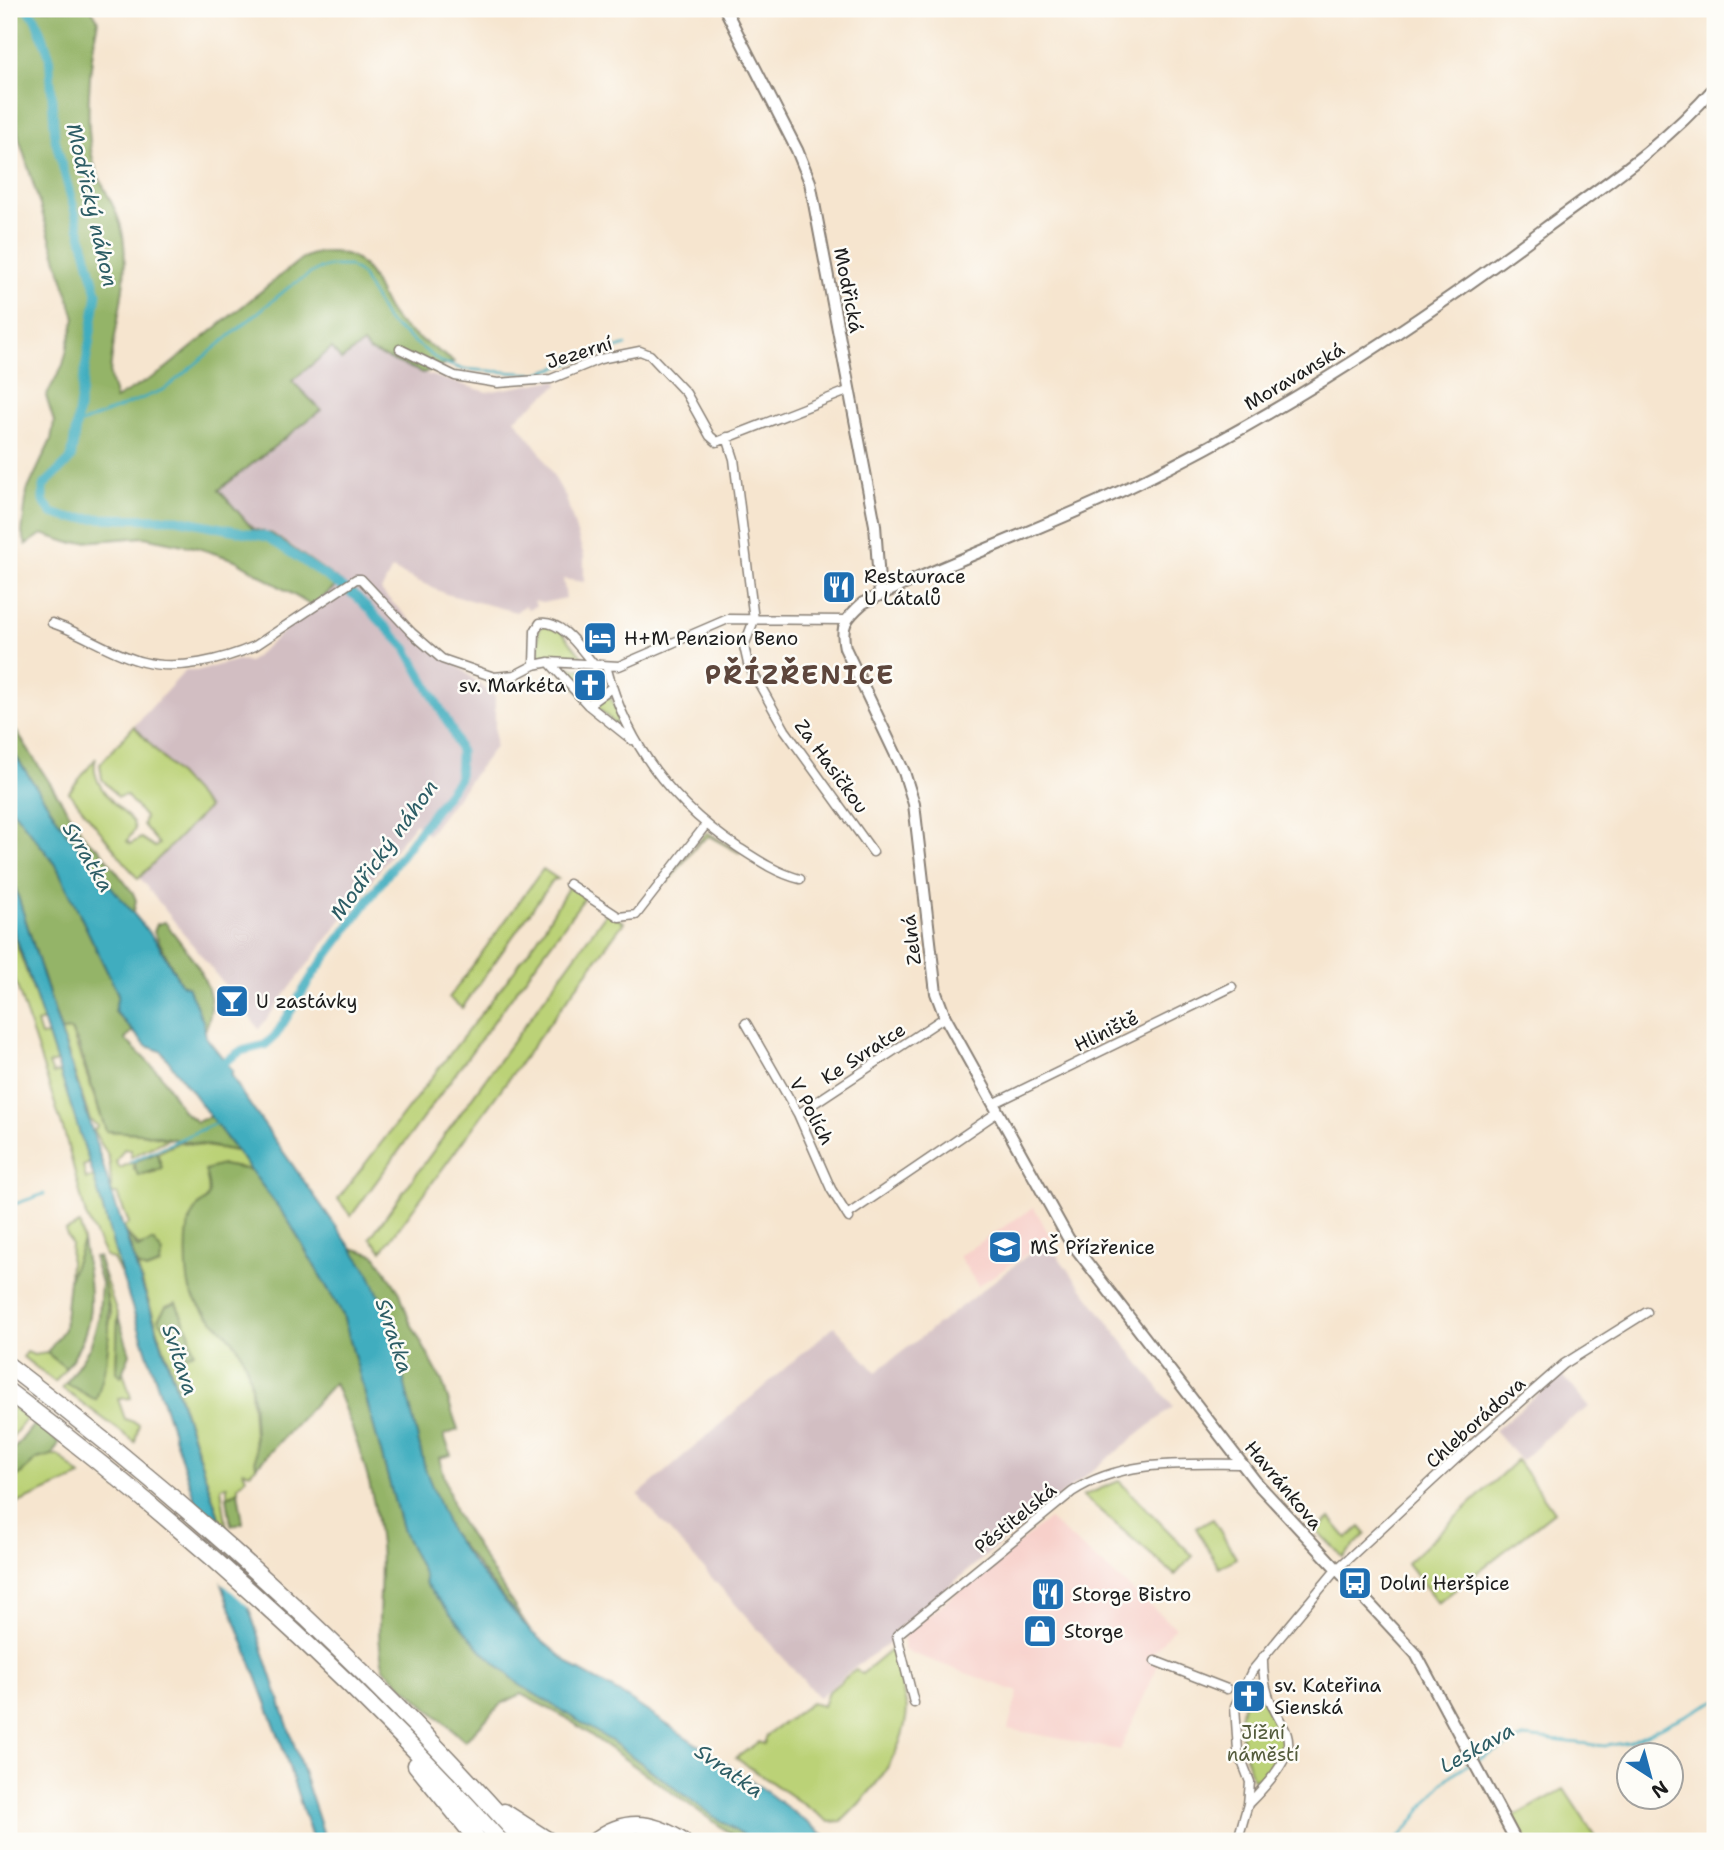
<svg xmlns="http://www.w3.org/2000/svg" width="1724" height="1850" font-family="'Shantell Sans',sans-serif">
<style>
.built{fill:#f7d0ca}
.industrial{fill:#d2bec2}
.green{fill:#bbd277;stroke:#6c774a;stroke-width:2}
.forest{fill:#94b468;stroke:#586842;stroke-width:2}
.water{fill:#41adbf;stroke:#2e646e;stroke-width:2}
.pier{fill:#f6e5cf}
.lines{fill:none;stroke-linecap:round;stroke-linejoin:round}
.stream{stroke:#41adbf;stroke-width:2.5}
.canal{stroke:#41adbf;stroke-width:9}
.minor-casing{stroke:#898076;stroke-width:11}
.tertiary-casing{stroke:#898076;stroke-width:14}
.motorway-casing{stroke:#898076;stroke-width:19}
.minor{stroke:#fff;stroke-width:8}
.tertiary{stroke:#fff;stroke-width:10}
.motorway{stroke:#fff;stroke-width:16}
.labels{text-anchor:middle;stroke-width:5;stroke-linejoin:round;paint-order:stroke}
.street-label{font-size:19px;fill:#1c1c1c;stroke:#fdfcf7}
.poi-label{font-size:19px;fill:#1c1c1c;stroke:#fdfcf7;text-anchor:start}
.park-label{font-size:19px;fill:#545c3c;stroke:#fdfcf7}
.water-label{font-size:21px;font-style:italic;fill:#2d5d65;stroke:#fdfcf7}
.district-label{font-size:26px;font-weight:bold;letter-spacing:2px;fill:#5d463c;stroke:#fdfcf7}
</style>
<rect width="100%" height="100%" fill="#fdfcf7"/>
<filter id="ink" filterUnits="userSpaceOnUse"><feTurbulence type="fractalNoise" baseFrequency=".0143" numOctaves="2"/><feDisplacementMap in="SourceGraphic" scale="14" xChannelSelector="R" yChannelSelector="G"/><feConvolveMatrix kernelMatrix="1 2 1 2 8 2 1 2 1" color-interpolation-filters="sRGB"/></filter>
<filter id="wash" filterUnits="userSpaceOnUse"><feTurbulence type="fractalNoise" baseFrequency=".00686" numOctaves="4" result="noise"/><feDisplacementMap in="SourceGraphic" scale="28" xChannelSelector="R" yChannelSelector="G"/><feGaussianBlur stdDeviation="1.57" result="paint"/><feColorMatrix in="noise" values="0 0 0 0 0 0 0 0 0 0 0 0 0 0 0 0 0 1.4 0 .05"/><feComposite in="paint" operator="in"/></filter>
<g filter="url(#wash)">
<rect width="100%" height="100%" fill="#f6e5cf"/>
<!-- built -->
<path class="built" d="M 1034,1207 L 1051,1238 L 978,1286 L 959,1256 Z
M 1049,1519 L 1175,1627 L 1147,1660 L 1158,1665 L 1120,1750 L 1008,1729 L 1018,1692 L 903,1650 L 904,1635 Z"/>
<!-- industrial -->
<path class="industrial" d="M 363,343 L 369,351 L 423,373 L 487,392 L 556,380 L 558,385 L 515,419 L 540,452 L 566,498 L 584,556 L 584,582 L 563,579 L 566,598 L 542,603 L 534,601 L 536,606 L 528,609 L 525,605 L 516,612 L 446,594 L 392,569 L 381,591 L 414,624 L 408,624 L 495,697 L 495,747 L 428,835 L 415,823 L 259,1029 L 140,878 L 207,808 L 134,726 L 186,670 L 196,671 L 238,660 L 249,662 L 340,582 L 272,534 L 253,529 L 219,490 L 321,410 L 291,381 L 333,348 Z
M 1046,1241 L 1173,1407 L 1008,1537 L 893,1633 L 893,1641 L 857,1665 L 819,1698 L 638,1495 L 834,1326 L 876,1372 Z
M 1562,1374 L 1589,1407 L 1553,1431 L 1521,1461 L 1494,1431 Z"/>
<!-- green -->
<path class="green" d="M 543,625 L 562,632 L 583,658 L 540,659 L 538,632 Z
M 557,666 L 602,672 L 606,686 L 590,699 L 585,699 Z
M 609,694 L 620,719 L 615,724 L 596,706 L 598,700 Z
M 134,726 L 208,808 L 138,879 L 69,792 L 96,758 C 88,784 117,805 133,822 L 135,829 L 127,841 L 130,844 L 141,838 L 155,847 L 159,844 L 143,825 L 145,817 L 126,795 L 118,797 L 102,779 L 100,764 Z
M 707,832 L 740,853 L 709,836 L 698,844 L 668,882 L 666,879 Z
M 543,869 L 558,879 L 553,880 L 462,1008 L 449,998 Z
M 569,886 L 585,897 L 351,1216 L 338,1199 L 507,980 L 538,938 Z
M 607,912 L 624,922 L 382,1251 L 370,1238 Z
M 9,923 L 44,1021 L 37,1023 L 41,1036 L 48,1035 L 57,1062 L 49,1064 L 53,1074 L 60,1072 L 90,1163 L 83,1166 L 86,1179 L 94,1177 L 122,1276 L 113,1259 L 106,1257 L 86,1216 L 65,1135 L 9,961 Z
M 71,1030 L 106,1131 L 142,1133 L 168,1139 L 131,1157 L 131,1150 L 124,1149 L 116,1162 L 120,1168 L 133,1162 L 134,1170 L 151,1174 L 162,1168 L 157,1153 L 179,1142 L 236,1151 L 251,1170 L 222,1165 L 207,1202 L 190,1220 L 187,1257 L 190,1291 L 240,1349 L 250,1377 L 256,1467 L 250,1473 L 243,1471 L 246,1478 L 238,1486 L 238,1491 L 227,1497 L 227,1486 L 221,1487 L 227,1531 L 222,1526 L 137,1266 L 146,1270 L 159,1265 L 126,1233 L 124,1227 L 129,1223 L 117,1194 L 112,1194 C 110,1182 111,1171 109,1160 C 107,1148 97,1142 94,1130 L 98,1126 L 90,1120 L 61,1031 Z
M 80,1224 L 83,1241 L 69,1280 L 71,1244 L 65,1231 Z
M 98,1257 L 118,1316 L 116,1372 L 121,1376 L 123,1371 L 131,1398 L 118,1399 L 125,1419 L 139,1424 L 135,1442 L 62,1388 L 66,1383 L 96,1400 L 111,1315 Z
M 27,1352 L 34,1355 L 47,1353 L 66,1368 L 55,1382 L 23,1357 Z
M 9,1404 L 27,1418 L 9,1441 L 11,1408 Z
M 52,1455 L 58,1455 L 81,1476 L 9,1507 L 9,1484 L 37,1459 Z
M 1517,1460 L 1554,1512 L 1438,1603 L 1407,1563 Z
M 1119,1481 L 1193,1556 L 1175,1575 L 1083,1496 Z
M 1330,1518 L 1347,1538 L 1360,1527 L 1366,1534 L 1343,1557 L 1316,1530 Z
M 1213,1519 L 1236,1558 L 1219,1568 L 1196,1528 Z
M 893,1648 L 907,1709 C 904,1755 874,1790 842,1821 L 829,1822 L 736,1758 L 758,1742 L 764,1744 L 767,1735 L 811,1703 L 823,1706 L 828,1692 L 856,1669 L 862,1674 Z
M 1254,1676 L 1259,1678 C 1259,1726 1308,1727 1268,1778 L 1253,1779 C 1238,1737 1233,1717 1254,1676 Z
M 1564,1789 L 1598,1841 L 1525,1841 L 1512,1818 Z"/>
<!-- forest -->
<path class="forest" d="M 9,9 L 91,9 L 98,20 C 90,59 83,129 95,167 C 102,189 118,208 122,231 C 132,278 113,328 110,374 C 110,384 115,390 115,399 L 160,373 L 301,259 C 312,253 320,252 333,252 C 379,255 373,301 400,324 C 415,338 437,349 454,362 L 423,373 L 369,351 L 363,344 L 341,360 L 332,348 L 292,381 L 321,410 L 219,490 L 253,529 L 272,534 L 341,582 L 312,606 L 235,560 L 198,548 L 144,537 L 70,543 L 42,534 L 26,545 L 22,533 L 27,491 L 51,440 L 54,422 L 46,396 L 63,365 L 75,318 L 19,138 L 9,81 Z
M 9,720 L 86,839 L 99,849 L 133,893 L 136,900 L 133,916 L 66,832 L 9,746 Z
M 9,805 L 56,865 L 118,994 L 115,1012 L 133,1031 L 125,1039 L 161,1075 L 183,1111 L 197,1122 L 210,1116 L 236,1151 L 142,1133 L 106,1131 L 78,1043 L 71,1030 L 61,1031 L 9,868 Z
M 165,922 C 182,945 209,974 211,1004 C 212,1013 208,1022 205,1031 L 188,987 L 181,984 L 154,932 L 157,924 Z
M 157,1153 L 162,1168 L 138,1176 L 133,1162 Z
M 222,1165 L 251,1170 L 288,1220 L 343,1315 L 403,1532 L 424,1575 L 426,1585 C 532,1674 636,1768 754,1841 L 741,1841 L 565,1717 L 521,1694 L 501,1704 L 465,1741 L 384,1669 C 373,1629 384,1585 380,1545 C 375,1488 356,1435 334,1383 L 256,1467 C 253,1430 258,1385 240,1351 C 229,1329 198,1314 190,1289 C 186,1275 185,1234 190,1220 C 200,1192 216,1212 205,1170 Z
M 126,1233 L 138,1248 L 153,1241 L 163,1253 L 159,1265 L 146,1270 L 137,1266 Z
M 83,1241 C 91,1292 99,1323 66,1368 L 47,1353 L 64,1329 L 69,1280 Z
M 352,1248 L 375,1255 L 400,1293 L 409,1320 L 442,1381 L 458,1430 L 444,1435 L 451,1455 L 439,1458 L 455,1513 L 530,1631 L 450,1531 L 425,1469 L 389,1318 Z
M 93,1257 L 98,1257 C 112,1310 114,1347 96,1400 L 66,1383 L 90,1347 L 99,1317 L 101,1283 Z
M 176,1303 L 189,1332 L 194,1352 L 186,1356 L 158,1319 L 166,1307 Z
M 118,1316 L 130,1354 L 121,1376 L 116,1372 Z
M 35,1423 L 59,1443 L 52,1455 L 37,1459 L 9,1484 L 9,1455 Z
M 238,1491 L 243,1523 L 231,1525 L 227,1497 Z"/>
<!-- water -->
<path class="water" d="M 9,746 L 66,832 L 157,942 L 181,984 L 188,987 L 203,1021 L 206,1037 L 233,1071 L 231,1074 L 243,1095 L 369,1273 L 389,1318 L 425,1469 L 450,1531 L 474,1565 L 530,1631 L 576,1669 L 618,1692 L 752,1781 L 832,1841 L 754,1841 L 713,1816 L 613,1742 L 520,1685 L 482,1651 L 426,1585 L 424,1575 L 403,1532 L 343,1315 L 288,1220 L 161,1051 L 146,1046 L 115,1011 L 118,994 L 56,865 L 9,805 Z
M 9,868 L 112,1194 L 326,1841 L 313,1841 L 279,1737 L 226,1596 L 122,1276 L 92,1171 L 9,915 Z"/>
<!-- pier -->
<path class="pier" d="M 194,1505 L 228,1535 L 252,1610 L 218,1579 Z"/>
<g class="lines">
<!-- stream -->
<path class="stream" d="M 77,425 L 165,389 L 289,287 L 318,269 L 332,266 L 349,266 L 361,274 L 387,321 L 439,361 L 462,369 L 536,374 L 626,345
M 130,1162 L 216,1123
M 9,1206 L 44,1194
M 1475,1761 L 1525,1737 L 1605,1746 L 1630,1742 L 1715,1701
M 1396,1841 C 1423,1815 1433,1781 1469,1764"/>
<!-- canal -->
<path class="canal" d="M 27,9 L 35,18 L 49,54 L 55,139 L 97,293 L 71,459 L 43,486 L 43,501 L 52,513 L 68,518 L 177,519 L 267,537 L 357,597 L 406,648 L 451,728 L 460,751 L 459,778 L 314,973 L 276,1035 L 265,1045 L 241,1051 L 215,1068"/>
</g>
</g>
<g filter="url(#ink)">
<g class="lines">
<!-- minor casing -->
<g class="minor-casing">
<path id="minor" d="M 400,349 L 455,376 L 498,383 L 551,379 L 600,359 L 640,351 L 650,355 L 686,393 L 710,436 L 717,442 L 850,390
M 727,437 L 734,459 L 754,620 L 744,646 L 748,664 L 785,730 L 873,852
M 52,623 C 83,633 111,654 143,662 C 178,671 223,660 255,646 L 356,579 L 361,579 L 412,633 L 442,659 L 494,677 L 515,675 L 534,665 L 549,662 L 619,666 L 728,619 L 845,620
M 549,662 L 588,705 L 632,740
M 534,665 L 535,631 L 540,623 C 563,620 581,650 595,666
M 606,666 C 626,743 672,804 739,848 C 759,861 777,873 800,879
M 588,705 L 611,688
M 569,884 L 619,917 L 636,915 L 705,826
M 746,1023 L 798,1114 L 831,1189 L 849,1218
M 993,1104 L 1232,987
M 798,1114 L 945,1017
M 847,1215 L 998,1112
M 1155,1661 L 1227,1689
M 914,1703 L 897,1635 L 1072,1492 C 1122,1459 1185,1464 1242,1464
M 1248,1804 C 1330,1722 1261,1740 1263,1657
M 1242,1841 L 1240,1832 L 1248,1804 L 1250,1782 L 1238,1751 L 1235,1706 L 1252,1671 L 1335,1571 L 1457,1458 L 1564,1364 L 1647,1312"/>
</g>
<!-- tertiary casing -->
<g class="tertiary-casing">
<path id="tertiary" d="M 725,9 L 797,150 L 810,182 L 875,525 L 880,595
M 1516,1841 L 1416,1654 L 1256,1482 L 1068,1238 L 945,1017 L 936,993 L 914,804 L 904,772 L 845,648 C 840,625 846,618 863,603 C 953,560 1047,527 1136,484 C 1280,414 1416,325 1544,229 C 1604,185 1666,144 1715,87"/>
</g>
<!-- motorway casing -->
<g class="motorway-casing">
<path id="motorway" d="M 9,1366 C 195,1507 368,1667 523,1841
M 9,1392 C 186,1526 351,1676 500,1841
M 416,1765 L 478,1841
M 504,1812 L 549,1841
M 595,1841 C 624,1818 652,1821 682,1841"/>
</g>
<!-- minor -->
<use href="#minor" class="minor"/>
<!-- tertiary -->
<use href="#tertiary" class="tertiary"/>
<!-- motorway -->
<use href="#motorway" class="motorway"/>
</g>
</g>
<!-- icons -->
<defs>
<g id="restaurant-square" transform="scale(1.75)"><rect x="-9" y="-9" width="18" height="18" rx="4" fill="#1f6fb2" stroke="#fdfcf7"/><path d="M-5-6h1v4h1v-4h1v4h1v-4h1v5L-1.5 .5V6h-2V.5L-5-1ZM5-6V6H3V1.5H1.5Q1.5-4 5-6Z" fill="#fff"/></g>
<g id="hotel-square" transform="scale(1.75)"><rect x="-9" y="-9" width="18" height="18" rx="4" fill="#1f6fb2" stroke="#fdfcf7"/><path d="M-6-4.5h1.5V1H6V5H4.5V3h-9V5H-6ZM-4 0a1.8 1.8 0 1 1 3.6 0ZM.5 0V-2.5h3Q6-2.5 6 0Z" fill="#fff"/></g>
<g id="church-square" transform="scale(1.75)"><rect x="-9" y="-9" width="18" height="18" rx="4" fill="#1f6fb2" stroke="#fdfcf7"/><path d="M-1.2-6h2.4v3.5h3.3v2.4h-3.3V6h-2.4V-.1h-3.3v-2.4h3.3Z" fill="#fff"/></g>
<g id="bar-square" transform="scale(1.75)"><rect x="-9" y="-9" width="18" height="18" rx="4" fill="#1f6fb2" stroke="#fdfcf7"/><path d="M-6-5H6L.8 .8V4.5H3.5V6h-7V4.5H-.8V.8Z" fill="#fff"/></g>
<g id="school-square" transform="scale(1.75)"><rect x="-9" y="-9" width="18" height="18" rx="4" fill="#1f6fb2" stroke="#fdfcf7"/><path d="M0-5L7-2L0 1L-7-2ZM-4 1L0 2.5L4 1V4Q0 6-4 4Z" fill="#fff"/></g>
<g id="bus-square" transform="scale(1.75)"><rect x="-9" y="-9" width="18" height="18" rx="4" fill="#1f6fb2" stroke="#fdfcf7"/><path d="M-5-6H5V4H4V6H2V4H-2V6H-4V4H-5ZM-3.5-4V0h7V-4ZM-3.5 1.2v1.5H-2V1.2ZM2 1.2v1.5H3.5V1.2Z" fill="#fff"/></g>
<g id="shop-square" transform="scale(1.75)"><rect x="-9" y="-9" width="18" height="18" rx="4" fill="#1f6fb2" stroke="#fdfcf7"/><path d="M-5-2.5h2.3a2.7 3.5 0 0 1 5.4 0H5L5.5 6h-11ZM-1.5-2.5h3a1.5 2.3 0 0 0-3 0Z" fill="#fff"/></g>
</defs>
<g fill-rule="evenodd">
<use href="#restaurant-square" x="839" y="587"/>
<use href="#hotel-square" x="600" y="638"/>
<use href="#church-square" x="590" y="685"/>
<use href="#bar-square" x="232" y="1001"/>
<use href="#school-square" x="1005" y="1247"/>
<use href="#bus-square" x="1355" y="1583"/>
<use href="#restaurant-square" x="1048" y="1594"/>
<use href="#shop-square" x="1040" y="1631"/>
<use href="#church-square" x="1249" y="1696"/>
</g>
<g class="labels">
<!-- street labels -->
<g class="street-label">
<text transform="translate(849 290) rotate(79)" y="7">Modřická</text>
<text transform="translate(579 352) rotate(-17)" y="7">Jezerní</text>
<text transform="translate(1294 376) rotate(-31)" y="7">Moravanská</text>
<text transform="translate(832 766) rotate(54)" y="7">Za Hasičkou</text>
<text transform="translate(911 940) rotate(-97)" y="7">Zelná</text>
<text transform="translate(1106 1031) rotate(-26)" y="7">Hliniště</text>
<text transform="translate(863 1053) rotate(-33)" y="7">Ke Svratce</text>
<text transform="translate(812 1111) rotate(62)" y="7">V Polích</text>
<text transform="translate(1475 1422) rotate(-42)" y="7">Chleborádova</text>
<text transform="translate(1284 1485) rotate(50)" y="7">Havránkova</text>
<text transform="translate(1015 1518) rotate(-39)" y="7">Pěstitelská</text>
</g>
<!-- poi labels -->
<g class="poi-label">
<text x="864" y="583">Restaurace<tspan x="864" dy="22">U Látalů</tspan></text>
<text x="624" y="645">H+M Penzion Beno</text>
<text x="566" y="692" text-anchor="end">sv. Markéta</text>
<text x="256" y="1008">U zastávky</text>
<text x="1030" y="1254">MŠ Přízřenice</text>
<text x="1380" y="1590">Dolní Heršpice</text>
<text x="1072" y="1601">Storge Bistro</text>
<text x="1064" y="1638">Storge</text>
<text x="1274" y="1692">sv. Kateřina<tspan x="1274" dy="22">Sienská</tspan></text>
</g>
<!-- park labels -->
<g class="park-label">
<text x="1263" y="1739">Jížní<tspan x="1263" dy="22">náměstí</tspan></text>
</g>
<!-- water labels -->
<g class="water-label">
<text transform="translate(92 205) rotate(77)" y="7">Modřický náhon</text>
<text transform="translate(384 850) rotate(-54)" y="7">Modřický náhon</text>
<text transform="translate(88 857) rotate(59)" y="7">Svratka</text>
<text transform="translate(394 1336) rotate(72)" y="7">Svratka</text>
<text transform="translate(180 1360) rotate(72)" y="7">Svitava</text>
<text transform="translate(1477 1748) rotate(-29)" y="7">Leskava</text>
<text transform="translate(729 1771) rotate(35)" y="7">Svratka</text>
</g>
<!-- district labels -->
<g class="district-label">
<text x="800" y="684">PŘÍZŘENICE</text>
</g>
</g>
<!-- margin -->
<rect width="1724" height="1850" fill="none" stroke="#fdfcf7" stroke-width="35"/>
<!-- north arrow -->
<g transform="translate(1650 1776) rotate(144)"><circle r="33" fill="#fdfcf7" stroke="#a3a29f" stroke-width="2"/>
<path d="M0-5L12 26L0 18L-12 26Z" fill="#1f6fb2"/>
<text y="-10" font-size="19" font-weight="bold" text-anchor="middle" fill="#1c1c1c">N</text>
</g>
</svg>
